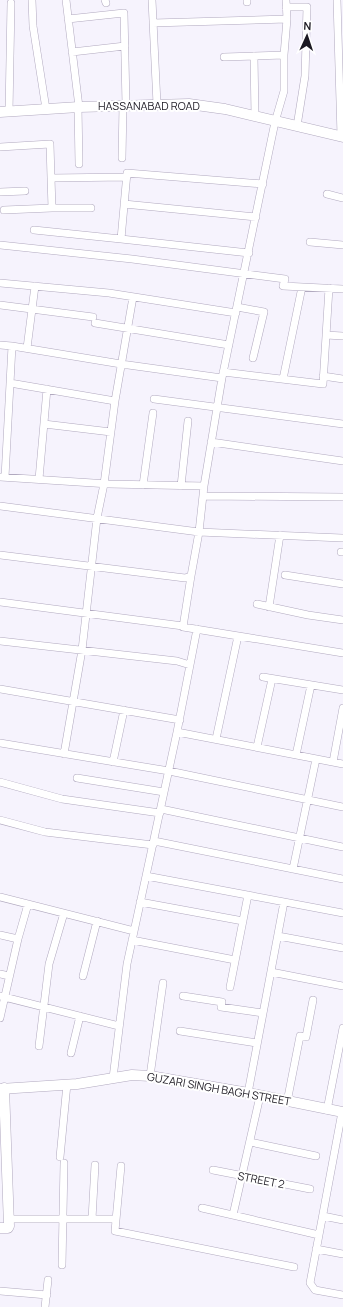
<svg xmlns="http://www.w3.org/2000/svg" width="343" height="1307" font-family="Manrope,sans-serif">
<style>
.lines{fill:none;stroke-linecap:round;stroke-linejoin:round}
.street-casing{stroke:#b1a9bf;stroke-width:8}
.secondary-casing{stroke:#b1a9bf;stroke-width:11}
.street{stroke:#fff;stroke-width:7}
.secondary{stroke:#fff;stroke-width:10}
.labels{text-anchor:middle;stroke-width:4;stroke-linejoin:round;paint-order:stroke}
.street-label{font-size:11px;fill:#1c1922;stroke:#fff}
</style>
<rect width="100%" height="100%" fill="#f6f3fd"/>
<g class="lines">
<!-- street casing -->
<g class="street-casing">
<path id="street" d="M 32,0 L 33,26 L 46,109
M 66,0 L 79,107
M 105,0 L 106,3
M 152,0 L 157,104
M 337,0 L 341,136
M 247,2 L 247,0
M 286,7 L 307,7 L 305,76 L 297,126
M 68,19 L 124,13 L 126,105
M 153,23 L 287,19
M 72,52 L 125,46
M 254,56 L 255,116
M 224,57 L 284,55
M 78,107 L 79,164
M 9,112 L 11,3
M 0,147 L 50,144 L 51,178 L 127,177
M 122,158 L 123,105
M 51,178 L 52,208 L 91,208
M 0,192 L 25,191
M 327,194 L 343,198
M 124,204 L 256,217
M 4,210 L 52,208
M 34,230 L 121,239
M 310,242 L 343,245
M 0,245 L 132,259 L 285,279 L 283,286 L 343,289
M 249,253 L 121,239 L 127,173 L 263,184
M 0,283 L 109,293 L 236,313
M 0,305 L 93,317
M 237,307 L 264,312 L 253,358
M 95,323 L 229,345
M 326,335 L 343,336
M 0,345 L 12,346 L 121,364 L 222,378
M 27,348 L 35,286
M 223,372 L 323,384 L 329,288
M 323,376 L 343,379
M 283,379 L 302,287
M 10,383 L 115,401
M 154,399 L 343,424
M 44,424 L 111,432
M 211,442 L 343,461
M 0,477 L 109,484 L 204,486
M 5,477 L 12,346
M 39,479 L 47,389
M 143,485 L 153,413
M 181,486 L 188,421
M 203,496 L 343,497
M 0,506 L 199,532 L 342,538
M 341,552 L 343,552
M 0,555 L 185,578 L 191,576 L 199,532 L 204,486 L 222,378 L 275,122 L 284,91 L 284,55 L 287,19 L 286,0
M 285,575 L 343,584
M 191,576 L 183,627 L 343,653
M 0,602 L 183,626
M 257,604 L 308,615 L 343,620
M 269,607 L 280,535
M 0,641 L 177,661 L 190,665
M 263,677 L 343,690
M 0,689 L 180,720
M 177,732 L 343,764
M 216,739 L 238,636
M 0,743 L 169,771 L 343,807
M 257,747 L 272,679
M 64,754 L 82,650 L 97,518 L 104,484 L 115,401 L 133,297
M 296,755 L 311,685
M 113,762 L 124,710
M 333,762 L 343,708
M 77,778 L 164,792
M 0,782 L 62,799 L 160,813
M 161,809 L 343,847
M 0,820 L 45,832 L 153,845
M 154,841 L 343,879
M 293,869 L 316,759
M 146,876 L 343,913
M 0,897 L 134,931
M 140,902 L 243,921
M 0,935 L 18,939
M 278,936 L 343,948
M 132,940 L 235,960
M 271,972 L 343,986
M 0,974 L 9,976
M 83,976 L 97,921
M 230,987 L 248,895
M 0,996 L 119,1026
M 183,996 L 222,1002 L 221,1007 L 263,1013
M 0,1018 L 18,939 L 28,904
M 180,1031 L 257,1043
M 39,1046 L 49,964 L 64,913
M 71,1053 L 80,1016
M 150,1076 L 163,983
M 113,1078 L 127,964 L 177,732 L 197,629
M 248,1093 L 284,902
M 287,1102 L 300,1036 L 306,1037 L 313,1000
M 327,1110 L 343,1028
M 250,1142 L 316,1156
M 60,1157 L 67,1084
M 121,1166 L 115,1231 L 294,1267
M 213,1170 L 310,1189
M 202,1208 L 319,1235 L 310,1283 L 315,1290 L 343,1295
M 233,1215 L 260,1096
M 323,1216 L 343,1220
M 9,1219 L 115,1219
M 92,1219 L 95,1165
M 319,1235 L 342,1112
M 316,1249 L 343,1254
M 62,1265 L 64,1163
M 0,1291 L 47,1295
M 45,1307 L 48,1280"/>
</g>
<!-- secondary casing -->
<g class="secondary-casing">
<path id="secondary" d="M 0,112 L 79,107 L 189,104 L 225,109 L 343,137
M 0,1089 L 77,1084 L 132,1075 L 150,1076 L 248,1093 L 343,1112
M 0,1228 L 8,1228 L 9,1226 L 4,1088"/>
</g>
<!-- street -->
<use href="#street" class="street"/>
<!-- secondary -->
<use href="#secondary" class="secondary"/>
</g>
<g class="labels">
<!-- street labels -->
<g class="street-label">
<text x="149" y="110">HASSANABAD ROAD</text>
<text transform="translate(219 1089) rotate(10)" y="4">GUZARI SINGH BAGH STREET</text>
<text transform="translate(261 1180) rotate(11)" y="4">STREET 2</text>
</g>
</g>
<!-- north arrow -->
<g transform="translate(307 36) rotate(3)" stroke="#ffffff" stroke-width="3" paint-order="stroke">
<path d="M0-3L7 15L0 10L-7 15Z" fill="#1c1922"/>
<text y="-6" font-size="11" font-weight="bold" text-anchor="middle" fill="#1c1922">N</text>
</g>
</svg>
